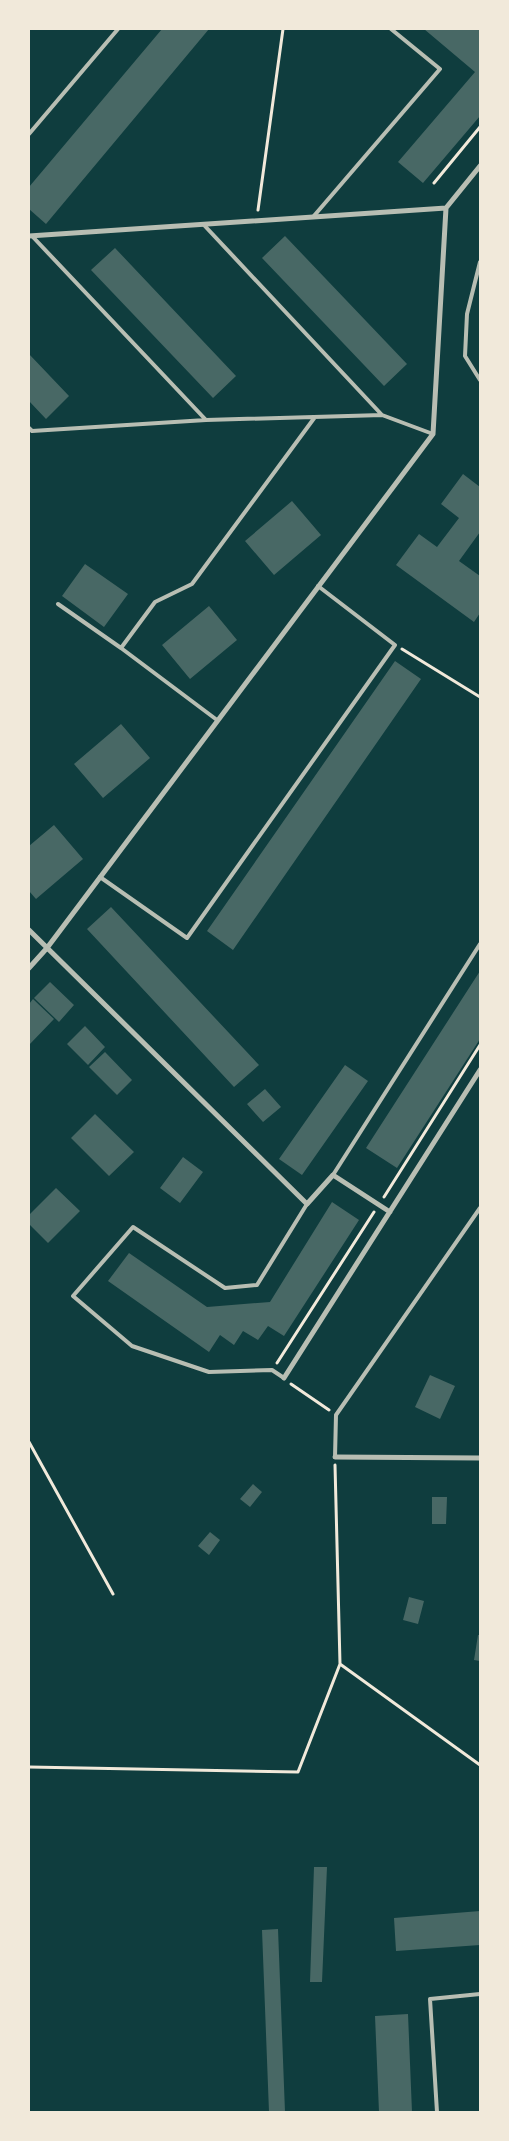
<svg xmlns="http://www.w3.org/2000/svg" width="509" height="2141" font-family="'Noto Sans',sans-serif">
<style>
.building{fill:#486865}
.lines{fill:none;stroke-linecap:round;stroke-linejoin:round}
.path{stroke:#f1e9da;stroke-width:3}
.service{stroke:#b8beb3;stroke-width:4}
.minor{stroke:#b8beb3;stroke-width:5}
</style>
<rect width="100%" height="100%" fill="#0f3d3e"/>
<!-- building -->
<path class="building" d="M 162,29 L 209,29 L 46,224 L 29,209 L 29,187 Z
M 424,29 L 480,29 L 480,116 L 423,183 L 398,162 L 475,72 Z
M 285,236 L 407,364 L 384,386 L 262,258 Z
M 115,248 L 236,376 L 213,398 L 91,270 Z
M 29,354 L 69,396 L 46,419 L 29,401 Z
M 463,474 L 480,487 L 480,532 L 459,561 L 480,576 L 480,613 L 474,622 L 396,565 L 419,534 L 437,547 L 459,518 L 441,504 Z
M 292,501 L 321,535 L 274,575 L 245,541 Z
M 85,564 L 128,594 L 104,627 L 62,596 Z
M 209,606 L 237,640 L 190,679 L 162,645 Z
M 395,661 L 421,679 L 233,950 L 207,931 Z
M 121,724 L 150,758 L 103,798 L 74,764 Z
M 54,825 L 83,859 L 36,899 L 29,891 L 29,846 Z
M 111,907 L 259,1065 L 234,1087 L 87,929 Z
M 480,971 L 480,1039 L 397,1168 L 366,1148 Z
M 50,982 L 74,1005 L 59,1022 L 34,998 Z
M 33,999 L 54,1019 L 29,1045 L 29,1004 Z
M 85,1026 L 105,1047 L 88,1065 L 67,1044 Z
M 105,1052 L 132,1080 L 117,1095 L 89,1067 Z
M 345,1065 L 368,1081 L 302,1175 L 279,1159 Z
M 265,1089 L 281,1107 L 263,1122 L 247,1104 Z
M 95,1114 L 134,1152 L 109,1176 L 71,1138 Z
M 183,1157 L 203,1172 L 180,1203 L 160,1188 Z
M 56,1188 L 80,1211 L 48,1243 L 29,1224 L 29,1215 Z
M 332,1202 L 359,1220 L 284,1336 L 268,1326 L 258,1340 L 243,1331 L 234,1345 L 220,1335 L 209,1352 L 108,1281 L 129,1253 L 207,1307 L 270,1302 Z
M 430,1375 L 455,1386 L 440,1419 L 415,1407 Z
M 253,1484 L 262,1492 L 250,1507 L 240,1499 Z
M 432,1497 L 447,1497 L 446,1524 L 432,1524 Z
M 210,1532 L 220,1540 L 209,1555 L 198,1546 Z
M 409,1597 L 424,1601 L 418,1624 L 403,1620 Z
M 478,1635 L 480,1635 L 480,1661 L 474,1660 Z
M 314,1867 L 327,1867 L 322,1982 L 310,1982 Z
M 480,1911 L 480,1945 L 396,1951 L 394,1918 Z
M 278,1929 L 285,2112 L 269,2112 L 262,1930 Z
M 408,2014 L 412,2112 L 379,2112 L 375,2016 Z"/>
<g class="lines">
<!-- path -->
<path class="path" d="M 434,183 L 480,127
M 258,210 L 283,29
M 402,649 L 480,697
M 384,1197 L 480,1045
M 277,1363 L 374,1212
M 291,1384 L 329,1410
M 29,1442 L 113,1594
M 335,1465 L 340,1664 L 480,1765
M 29,1767 L 298,1772 L 340,1664"/>
<!-- service -->
<path class="service" d="M 29,134 L 118,29
M 313,217 L 440,69 L 391,29
M 203,224 L 382,415
M 32,236 L 206,420
M 480,262 L 467,314 L 465,356 L 480,380
M 29,428 L 32,431 L 206,420 L 382,415 L 433,434
M 58,604 L 121,648
M 217,720 L 121,648 L 155,602 L 192,584 L 315,417
M 100,877 L 187,938 L 395,645 L 318,586
M 333,1175 L 480,944
M 284,1378 L 272,1370 L 209,1372 L 132,1346 L 73,1296 L 133,1227 L 225,1288 L 257,1285 L 307,1204
M 335,1457 L 336,1415 L 480,1208
M 437,2112 L 430,1999 L 480,1994"/>
<!-- minor -->
<path class="minor" d="M 29,236 L 446,208
M 29,930 L 307,1204 L 333,1175 L 390,1212
M 29,968 L 47,948 L 433,434 L 446,208 L 480,166
M 284,1378 L 480,1070
M 335,1457 L 480,1458"/>
</g>
<!-- border -->
<rect width="509" height="2141" fill="none" stroke="#f1e9da" stroke-width="60"/>
</svg>
